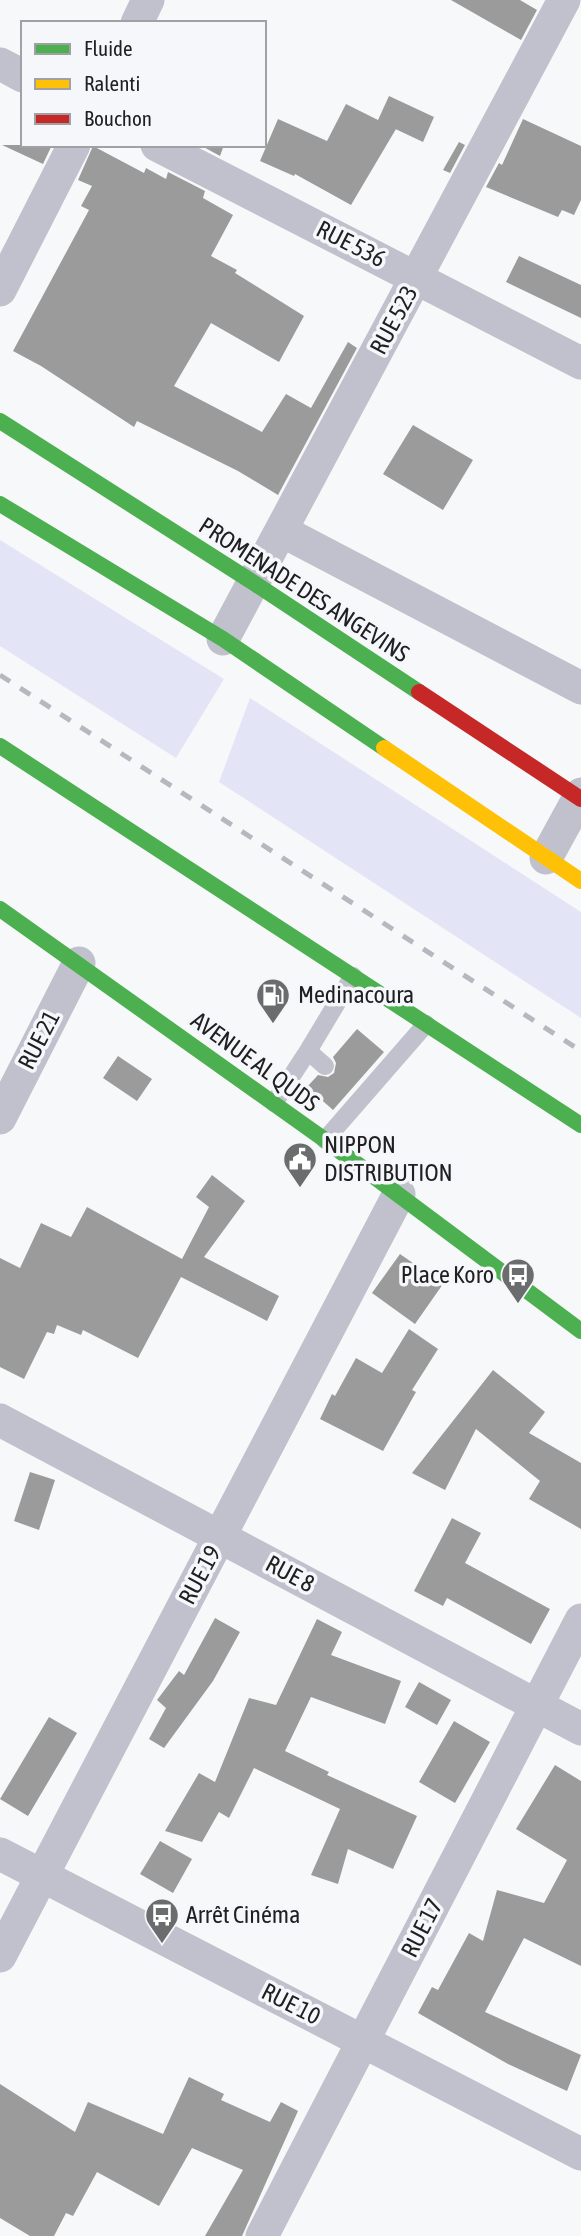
<svg xmlns="http://www.w3.org/2000/svg" width="581" height="2236" font-family="'Asap Condensed',sans-serif">
<style>
.green{fill:#e3e5f6}
.building{fill:#9b9b9c}
.lines{fill:none;stroke-linecap:round;stroke-linejoin:round}
.lane{stroke:#c0c1cc;stroke-width:18}
.street{stroke:#c0c1cc;stroke-width:33}
.fast{stroke:#4caf50;stroke-width:16}
.slow{stroke:#ffc107;stroke-width:16}
.jam{stroke:#c62828;stroke-width:16}
.rail{stroke:#b7b8bf;stroke-width:5;stroke-dasharray:12 12;stroke-linecap:butt}
.labels{text-anchor:middle;stroke-width:7;stroke-linejoin:round;paint-order:stroke}
.street-label{font-size:24px;fill:#202022;stroke:#f6f7fa}
.poi-label{font-size:24px;fill:#202022;stroke:#f6f7fa;text-anchor:start}
</style>
<rect width="100%" height="100%" fill="#f7f8f9"/>
<!-- green -->
<path class="green" d="M 0,540 L 224,679 L 176,758 L 0,646 Z
M 250,698 L 581,912 L 581,1018 L 219,782 Z"/>
<!-- building -->
<path class="building" d="M 451,0 L 520,0 L 537,10 L 521,40 Z
M 389,96 L 434,117 L 423,142 L 387,125 L 396,129 L 351,205 L 295,174 L 294,176 L 260,161 L 278,119 L 327,141 L 346,104 L 378,120 Z
M 523,119 L 581,146 L 581,200 L 574,215 L 562,210 L 558,217 L 486,187 L 499,163 L 502,165 Z
M 459,142 L 465,145 L 450,173 L 443,170 Z
M 2,145 L 52,145 L 43,164 Z
M 200,145 L 224,145 L 220,156 Z
M 93,146 L 144,173 L 146,168 L 166,179 L 168,172 L 205,191 L 203,198 L 233,215 L 211,256 L 237,270 L 235,273 L 304,316 L 279,362 L 211,323 L 174,386 L 262,432 L 286,394 L 311,408 L 348,342 L 357,348 L 278,495 L 238,471 L 137,421 L 134,427 L 41,366 L 13,351 L 89,210 L 81,206 L 92,186 L 78,180 Z
M 519,256 L 581,285 L 581,318 L 506,282 Z
M 413,425 L 473,460 L 443,510 L 383,474 Z
M 357,1029 L 384,1052 L 333,1110 L 307,1087 L 318,1075 L 328,1077 L 334,1073 L 336,1063 L 333,1057 Z
M 118,1056 L 152,1079 L 137,1101 L 103,1078 Z
M 212,1175 L 245,1201 L 204,1257 L 279,1296 L 267,1321 L 181,1277 L 138,1358 L 83,1330 L 81,1335 L 57,1325 L 54,1334 L 47,1332 L 24,1379 L 0,1367 L 0,1258 L 20,1268 L 41,1223 L 71,1237 L 87,1207 L 182,1259 L 209,1207 L 196,1197 Z
M 400,1254 L 443,1284 L 415,1324 L 372,1293 Z
M 409,1329 L 438,1349 L 412,1390 L 416,1392 L 383,1451 L 320,1419 L 332,1394 L 335,1396 L 356,1358 L 382,1373 Z
M 493,1370 L 545,1412 L 529,1433 L 581,1463 L 581,1529 L 529,1499 L 540,1481 L 476,1429 L 445,1490 L 412,1473 Z
M 30,1472 L 55,1480 L 39,1530 L 14,1521 Z
M 452,1518 L 481,1533 L 465,1563 L 550,1609 L 531,1644 L 447,1598 L 443,1606 L 414,1591 Z
M 215,1618 L 240,1632 L 213,1681 L 164,1748 L 149,1739 L 166,1708 L 157,1700 L 179,1671 L 184,1675 Z
M 317,1619 L 342,1632 L 331,1655 L 401,1681 L 385,1724 L 311,1697 L 285,1751 L 329,1772 L 327,1775 L 417,1816 L 393,1869 L 348,1849 L 338,1884 L 311,1875 L 340,1809 L 254,1768 L 229,1818 L 219,1812 L 202,1842 L 165,1831 L 199,1773 L 215,1782 L 249,1698 L 276,1705 Z
M 419,1682 L 451,1700 L 437,1725 L 405,1707 Z
M 49,1717 L 77,1733 L 28,1816 L 0,1799 Z
M 454,1721 L 490,1742 L 455,1803 L 419,1782 Z
M 555,1765 L 581,1781 L 581,1966 L 524,1938 L 485,2012 L 581,2055 L 567,2091 L 508,2064 L 418,2013 L 432,1987 L 438,1990 L 469,1933 L 483,1941 L 497,1890 L 544,1903 L 567,1860 L 516,1829 Z
M 160,1841 L 192,1859 L 173,1893 L 140,1874 Z
M 189,2077 L 224,2094 L 221,2100 L 270,2122 L 281,2102 L 298,2111 L 242,2236 L 205,2236 L 243,2170 L 192,2148 L 159,2206 L 97,2172 L 73,2216 L 66,2213 L 54,2236 L 30,2236 L 0,2218 L 0,2084 L 75,2132 L 88,2102 L 163,2134 Z"/>
<g class="lines">
<!-- lane -->
<path class="lane" d="M 308,1051 L 325,1066
M 274,1103 L 308,1051 L 353,976
M 325,1140 L 426,1024"/>
<!-- street -->
<path class="street" d="M 137,23 L 148,0
M 0,64 L 23,76
M 157,145 L 581,363
M 0,290 L 74,145
M 282,531 L 581,688
M 223,639 L 564,0
M 546,858 L 581,794
M 0,1118 L 79,963
M 0,1420 L 581,1729
M 0,1854 L 581,2154
M 0,1956 L 399,1194
M 262,2236 L 581,1620"/>
<!-- fast -->
<path class="fast" d="M 0,421 L 254,583 L 419,692
M 0,504 L 223,639 L 384,748
M 0,746 L 581,1125
M 0,909 L 325,1140 L 581,1331"/>
<!-- slow -->
<path class="slow" d="M 384,748 L 581,881"/>
<!-- jam -->
<path class="jam" d="M 419,692 L 581,799"/>
<!-- rail -->
<path class="rail" d="M 0,675 L 581,1051"/>
</g>
<!-- icons -->
<defs>
<g id="fuel-pin" transform="scale(1.75)"><path d="M0 17L-7.5 6A9.5 9.5 0 1 1 7.5 6Z" fill="#6b6c6d" stroke="#f6f7fa"/><path d="M-5.5-6h7V0h2V4h1.3V-2.5L3-4.5l.8-.8L6-3V5H2.5V1h-1V6h-7ZM-4.2-4.7v3.2H.2V-4.7Z" fill="#fff"/></g>
<g id="civic-pin" transform="scale(1.75)"><path d="M0 17L-7.5 6A9.5 9.5 0 1 1 7.5 6Z" fill="#6b6c6d" stroke="#f6f7fa"/><path d="M-.6-6.5H3V-4.5H.6V-3L4-1V1h2V6H-6V1h2V-1L-.6-3ZM-1.2 2.5V6h2.4V2.5Z" fill="#fff"/></g>
<g id="bus-pin" transform="scale(1.75)"><path d="M0 17L-7.5 6A9.5 9.5 0 1 1 7.5 6Z" fill="#6b6c6d" stroke="#f6f7fa"/><path d="M-5-6H5V4H4V6H2V4H-2V6H-4V4H-5ZM-3.5-4V0h7V-4ZM-3.5 1.2v1.5H-2V1.2ZM2 1.2v1.5H3.5V1.2Z" fill="#fff"/></g>
</defs>
<g fill-rule="evenodd">
<use href="#fuel-pin" x="273" y="995"/>
<use href="#civic-pin" x="300" y="1159"/>
<use href="#bus-pin" x="518" y="1275"/>
<use href="#bus-pin" x="162" y="1915"/>
</g>
<g class="labels">
<!-- street labels -->
<g class="street-label">
<text transform="translate(351 244) rotate(27)" y="8">RUE 536</text>
<text transform="translate(394 320) rotate(-62)" y="8">RUE 523</text>
<text transform="translate(304 590) rotate(33)" y="8">PROMENADE DES ANGEVINS</text>
<text transform="translate(39 1040) rotate(-63)" y="8">RUE 21</text>
<text transform="translate(255 1062) rotate(36)" y="8">AVENUE AL QUDS</text>
<text transform="translate(290 1574) rotate(28)" y="8">RUE 8</text>
<text transform="translate(200 1575) rotate(-62)" y="8">RUE 19</text>
<text transform="translate(422 1928) rotate(-63)" y="8">RUE 17</text>
<text transform="translate(291 2004) rotate(27)" y="8">RUE 10</text>
</g>
<!-- poi labels -->
<g class="poi-label">
<text x="298" y="1003">Medinacoura</text>
<text x="324" y="1153">NIPPON<tspan x="324" dy="28">DISTRIBUTION</tspan></text>
<text x="494" y="1283" text-anchor="end">Place Koro</text>
<text x="186" y="1923">Arrêt Cinéma</text>
</g>
</g>
<!-- legend -->
<rect x="21" y="21" width="245" height="126" fill="#f6f7fa" stroke="#a0a1a4" stroke-width="2"/>
<rect x="35" y="44" width="35" height="10" fill="#4caf50" stroke="#a0a1a4" stroke-width="2"/>
<text x="84" y="56" font-size="21" fill="#202022">Fluide</text>
<rect x="35" y="79" width="35" height="10" fill="#ffc107" stroke="#a0a1a4" stroke-width="2"/>
<text x="84" y="91" font-size="21" fill="#202022">Ralenti</text>
<rect x="35" y="114" width="35" height="10" fill="#c62828" stroke="#a0a1a4" stroke-width="2"/>
<text x="84" y="126" font-size="21" fill="#202022">Bouchon</text>
</svg>
